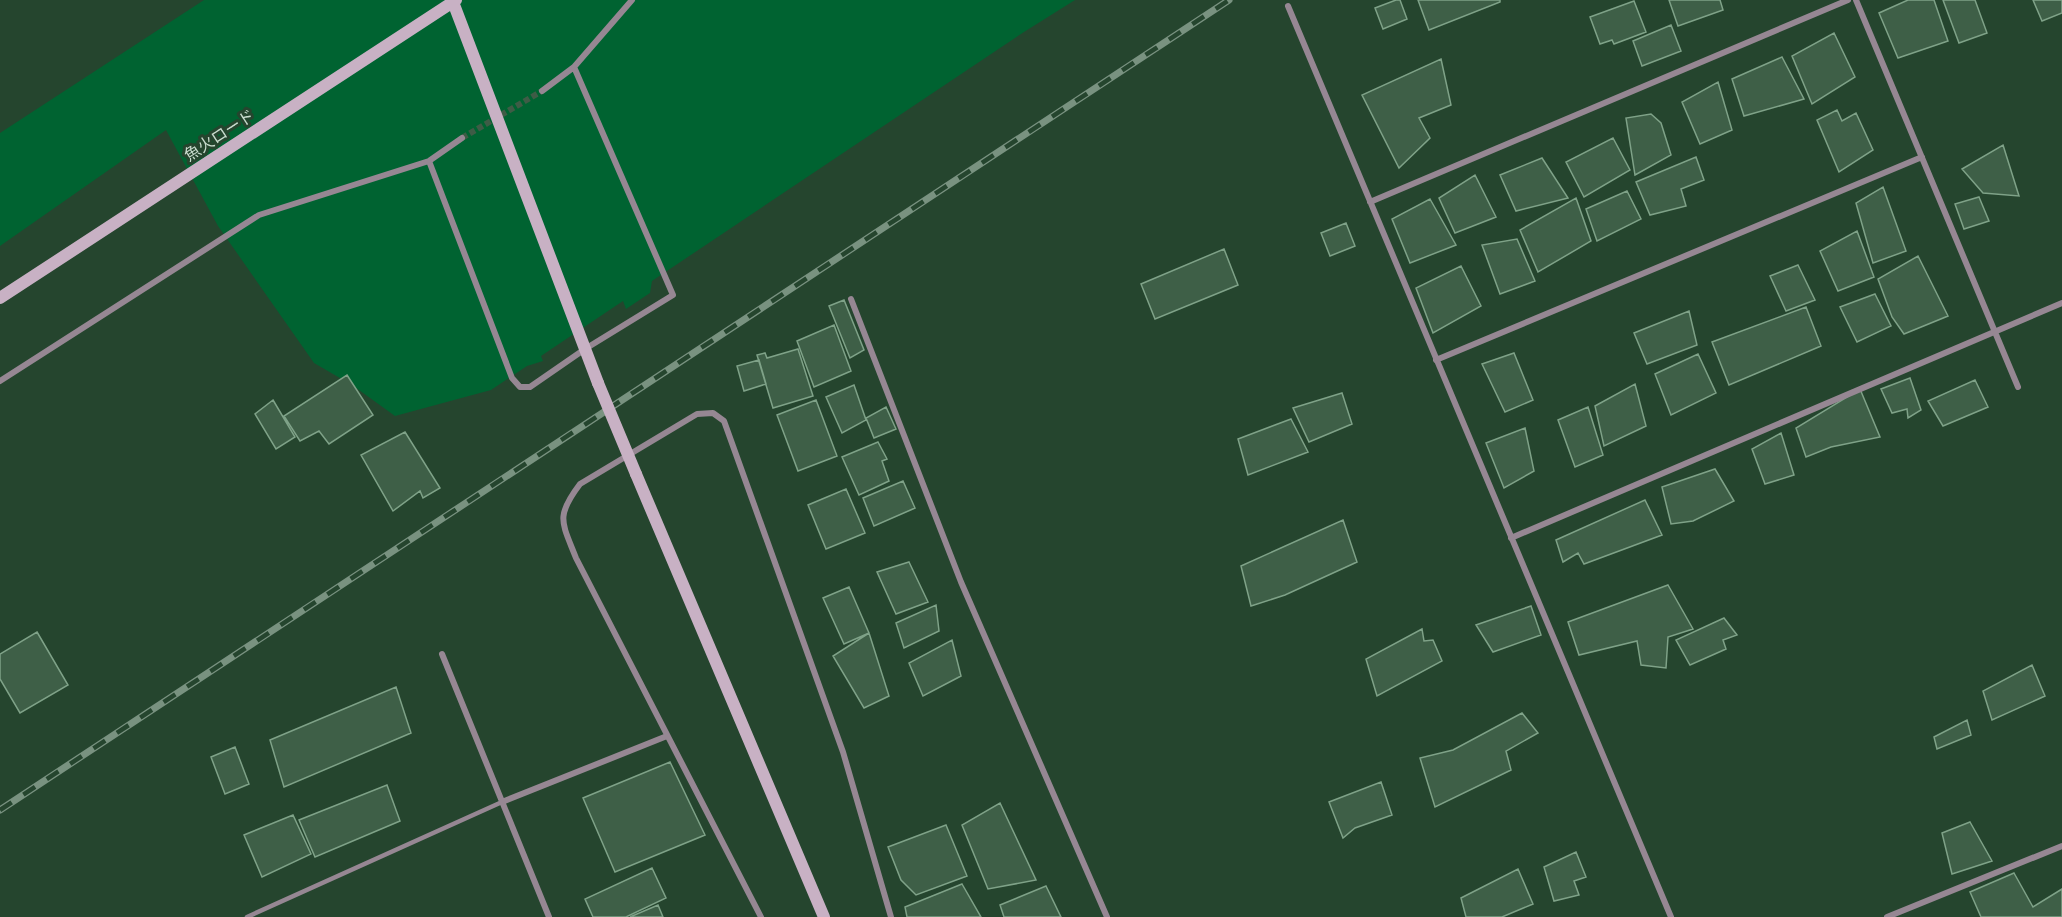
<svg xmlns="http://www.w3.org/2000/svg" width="2062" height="917" font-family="Jost,'Noto Sans JP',sans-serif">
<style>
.green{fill:#006331}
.building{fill:#3e5f47;stroke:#7fa288;stroke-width:1.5}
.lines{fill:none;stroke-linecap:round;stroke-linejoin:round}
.street-tunnel{stroke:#3e5c46;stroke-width:6;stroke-dasharray:6 3;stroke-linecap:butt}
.lane{stroke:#968793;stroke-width:4.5}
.street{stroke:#968793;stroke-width:6}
.secondary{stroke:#c8b1c4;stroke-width:12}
.rail-casing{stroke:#799280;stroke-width:7}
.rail{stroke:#25452e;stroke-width:4.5;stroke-dasharray:14;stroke-linecap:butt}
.secondary-bridge{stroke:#c8b1c4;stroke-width:12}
.labels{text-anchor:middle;stroke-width:6;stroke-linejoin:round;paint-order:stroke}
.street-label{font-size:16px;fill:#c9dcce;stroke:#25452e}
</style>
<rect width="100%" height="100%" fill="#25452e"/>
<!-- green -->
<path class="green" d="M 204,0 L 1075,0 L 1024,32 L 652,281 L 650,293 L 626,309 L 623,301 L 541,356 L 543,361 L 527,366 L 491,390 L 395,416 L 352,385 L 314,363 L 218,226 L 166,130 L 0,246 L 0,133 Z"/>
<!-- building -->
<path class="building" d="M 1396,0 L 1400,0 L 1407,19 L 1383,29 L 1375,8 Z
M 1418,0 L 1500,0 L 1500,2 L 1429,30 Z
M 1669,0 L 1720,0 L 1723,10 L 1678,26 Z
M 1908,0 L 1934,0 L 1948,41 L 1898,58 L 1879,13 Z
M 1943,0 L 1975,0 L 1987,33 L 1959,43 Z
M 2033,0 L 2062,0 L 2062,13 L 2042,21 Z
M 1634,1 L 1646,32 L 1614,44 L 1612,40 L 1600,44 L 1590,17 Z
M 1671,25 L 1681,51 L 1642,66 L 1633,41 Z
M 1834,33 L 1855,77 L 1812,104 L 1792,56 Z
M 1782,57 L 1804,99 L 1744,116 L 1732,79 Z
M 1441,59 L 1451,105 L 1419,118 L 1430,138 L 1399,168 L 1362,95 Z
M 1718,82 L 1732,130 L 1700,144 L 1682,102 Z
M 1837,110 L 1842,121 L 1856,113 L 1873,150 L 1839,172 L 1817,120 Z
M 1651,114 L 1661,123 L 1671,155 L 1635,175 L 1626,118 Z
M 1613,138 L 1630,170 L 1584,197 L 1566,162 Z
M 2003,145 L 2019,196 L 1983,193 L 1962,169 Z
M 1696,157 L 1704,180 L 1681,189 L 1686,206 L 1650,215 L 1636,182 Z
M 1542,158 L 1568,198 L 1516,211 L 1500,175 Z
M 1475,175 L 1496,217 L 1455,233 L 1439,198 Z
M 1883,187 L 1906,251 L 1873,263 L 1856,203 Z
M 1627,191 L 1641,219 L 1597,241 L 1586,209 Z
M 1979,197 L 1989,221 L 1964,229 L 1955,204 Z
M 1576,198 L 1591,241 L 1538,272 L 1520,230 Z
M 1430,199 L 1456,245 L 1410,263 L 1392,219 Z
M 1346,223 L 1355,246 L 1330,256 L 1321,233 Z
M 1857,231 L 1874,277 L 1838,291 L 1820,251 Z
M 1517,239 L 1535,281 L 1500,294 L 1482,245 Z
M 1224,249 L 1238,285 L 1155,319 L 1141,284 Z
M 1918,256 L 1948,316 L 1904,334 L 1892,317 L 1878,279 Z
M 1798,265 L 1815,300 L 1786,311 L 1770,276 Z
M 1461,266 L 1481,306 L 1433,333 L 1416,288 Z
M 1875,294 L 1891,326 L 1857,342 L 1840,307 Z
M 844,300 L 864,350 L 850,358 L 829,306 Z
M 1806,307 L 1821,346 L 1729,385 L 1712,342 Z
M 1689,311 L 1697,345 L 1647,364 L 1634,333 Z
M 834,325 L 851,371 L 814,387 L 797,341 Z
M 798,349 L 813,396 L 773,408 L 757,355 L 765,353 L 767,358 Z
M 1514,353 L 1533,400 L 1505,412 L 1482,364 Z
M 1698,354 L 1716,393 L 1671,415 L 1655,374 Z
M 759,360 L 766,384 L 744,391 L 737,366 Z
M 347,375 L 373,415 L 329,444 L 319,431 L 300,441 L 284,416 Z
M 1910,378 L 1921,410 L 1908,418 L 1907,409 L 1892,413 L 1881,389 Z
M 1975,380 L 1988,407 L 1943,426 L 1928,401 Z
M 1635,384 L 1646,426 L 1604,446 L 1595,406 Z
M 854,385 L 866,420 L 842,433 L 826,397 Z
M 1860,389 L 1880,437 L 1831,447 L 1806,457 L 1796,428 Z
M 1342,393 L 1352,424 L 1309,442 L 1293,408 Z
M 273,400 L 295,437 L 276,449 L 255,414 Z
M 816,400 L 837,456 L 798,471 L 777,415 Z
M 886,407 L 896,429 L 874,438 L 866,418 Z
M 1588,407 L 1603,455 L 1575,467 L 1558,420 Z
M 1291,419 L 1308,452 L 1248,475 L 1238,439 Z
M 1525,428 L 1534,471 L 1504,488 L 1486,443 Z
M 405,432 L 440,488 L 423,498 L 420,491 L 393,511 L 361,455 Z
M 1781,433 L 1794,475 L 1765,484 L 1752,449 Z
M 878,442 L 887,459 L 882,461 L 889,481 L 859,495 L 842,457 Z
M 1715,469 L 1734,501 L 1693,521 L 1671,524 L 1662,487 Z
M 903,481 L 915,508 L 874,526 L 863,498 Z
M 846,489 L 865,533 L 826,549 L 808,505 Z
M 1645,500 L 1662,535 L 1584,564 L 1578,553 L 1563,562 L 1556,540 Z
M 1343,520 L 1357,562 L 1285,595 L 1251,606 L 1241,566 Z
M 909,562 L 928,602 L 896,614 L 877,572 Z
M 1668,585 L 1693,629 L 1668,637 L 1666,668 L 1641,665 L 1637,641 L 1579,655 L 1568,622 Z
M 849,587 L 869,633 L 844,644 L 823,598 Z
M 936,605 L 939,631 L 904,648 L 896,623 Z
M 1531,606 L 1541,635 L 1493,652 L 1476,625 Z
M 1724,618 L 1737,635 L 1723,640 L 1726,649 L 1690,665 L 1676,640 Z
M 1422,629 L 1424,641 L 1433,640 L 1442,661 L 1377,696 L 1366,659 Z
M 37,632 L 68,685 L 20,713 L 0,679 L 0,654 Z
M 869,633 L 889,696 L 864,708 L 833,656 Z
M 952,640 L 961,676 L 923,696 L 909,663 Z
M 2032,665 L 2045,696 L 1992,720 L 1983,691 Z
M 396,687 L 411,733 L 284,787 L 270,740 Z
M 1522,713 L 1538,733 L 1506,751 L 1511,770 L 1435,807 L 1420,758 L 1453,750 Z
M 1967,720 L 1971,735 L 1937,749 L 1934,737 Z
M 235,747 L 249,784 L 225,794 L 211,757 Z
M 670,762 L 705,835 L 615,872 L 583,798 Z
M 1381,782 L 1392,815 L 1355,828 L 1343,838 L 1329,802 Z
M 387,785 L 400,821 L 315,857 L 299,820 Z
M 1000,803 L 1036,880 L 988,889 L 962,825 Z
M 293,815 L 311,854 L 262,877 L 244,835 Z
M 1970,822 L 1992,861 L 1952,874 L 1942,833 Z
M 946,825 L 967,876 L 916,895 L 901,880 L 888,847 Z
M 1576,852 L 1586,877 L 1574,881 L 1579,895 L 1554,901 L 1544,867 Z
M 652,868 L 666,898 L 626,917 L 593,917 L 585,899 Z
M 1518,869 L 1533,904 L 1502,917 L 1466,917 L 1461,898 Z
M 2014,873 L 2033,907 L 2062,889 L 2062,917 L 1981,917 L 1970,892 Z
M 962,884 L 981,917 L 907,917 L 905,907 Z
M 1046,886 L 1061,917 L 1004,917 L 1000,905 Z
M 658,905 L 663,917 L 630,917 Z"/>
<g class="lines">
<!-- street-tunnel -->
<path class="street-tunnel" d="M 462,138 L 542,91"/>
<!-- lane -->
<path class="lane" d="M 247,917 L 502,802"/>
<!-- street -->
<path class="street" d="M 1856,0 L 2018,387
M 1288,6 L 1671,917
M 542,91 L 574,67 L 632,0
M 429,161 L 512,378 L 520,387 L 530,387 L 585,349 L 673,295 L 574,67
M 1370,202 L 1848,0
M 851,299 L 961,582 L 1107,917
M 1436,360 L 1922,157
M 0,381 L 259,215 L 429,161 L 462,138
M 1511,538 L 2062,303
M 442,654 L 549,917
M 502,802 L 667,736
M 761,917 L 576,558 C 562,522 555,517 580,484 L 697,414 L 713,413 L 724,421 L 843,752 L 891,917
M 1887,917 L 2062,846"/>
<!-- secondary -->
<path class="secondary" d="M 453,2 L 598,383
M 0,298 L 456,0
M 636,474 L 824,917"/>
<!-- rail casing -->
<g class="rail-casing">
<path id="rail" d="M 0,810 L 1229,0"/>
</g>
<!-- rail -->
<use href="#rail" class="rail"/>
<!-- secondary-bridge -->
<path class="secondary-bridge" d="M 598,383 L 636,474"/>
</g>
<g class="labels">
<!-- street labels -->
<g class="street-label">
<text transform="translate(219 135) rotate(-33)" y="6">魚火ロード</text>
</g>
</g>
</svg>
